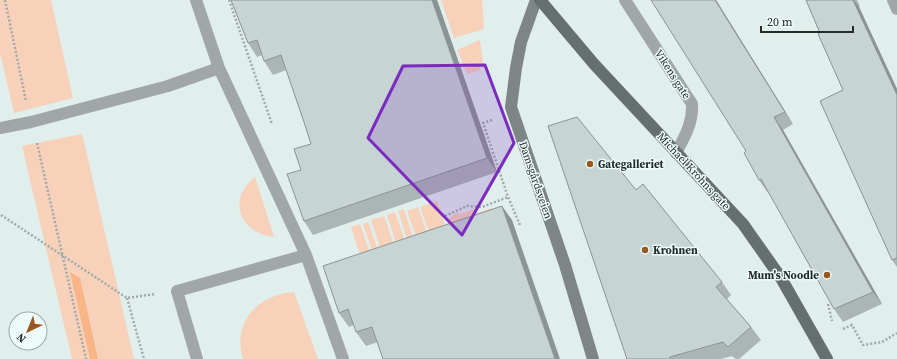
<svg xmlns="http://www.w3.org/2000/svg" width="897" height="359" font-family="'Source Serif 4',serif">
<style>
.green{fill:#f7d1b9}
.water{fill:#f7b588}
.lines{fill:none;stroke-linecap:round;stroke-linejoin:round}
.path{stroke:#a0aba9;stroke-width:2.5;stroke-dasharray:2 2;stroke-linecap:butt}
.lane{stroke:#a1a7a6;stroke-width:12}
.street{stroke:#a1a7a6;stroke-width:12}
.secondary{stroke:#7e8685;stroke-width:12}
.primary{stroke:#646f6e;stroke-width:12}
.wall{fill:#aab6b5}
.shaded-wall{fill:#8b9494}
.building{fill:#c6d4d3;stroke:#8b9494}
.marked{fill:#7b2cbf;fill-opacity:0.2;stroke:#7b2cbf;stroke-width:3;stroke-linejoin:round}
.poi-dot{fill:#985623;stroke:#edfcfa;stroke-width:1.5}
.labels{text-anchor:middle;stroke-width:3;stroke-linejoin:round;paint-order:stroke}
.street-label{font-size:11px;fill:#252a29;stroke:#edfcfa}
.poi-label{font-size:11px;font-weight:bold;fill:#252a29;stroke:#edfcfa;text-anchor:start}
</style>
<rect width="100%" height="100%" fill="#e0eeec"/>
<!-- green -->
<path class="green" d="M 0,0 L 51,0 L 73,98 L 14,113 L 0,53 Z
M 441,0 L 482,0 L 484,29 L 454,38 Z
M 480,40 L 483,63 L 479,71 L 467,74 L 457,50 Z
M 82,134 L 84,142 L 134,359 L 72,359 L 22,146 Z
M 255,177 L 274,237 C 240,233 226,200 255,177 Z
M 437,201 L 450,241 L 434,247 L 420,207 Z
M 418,207 L 432,247 L 421,251 L 407,211 Z
M 491,208 L 495,215 L 456,239 L 448,219 L 456,213 L 461,214 L 473,209 L 475,214 Z
M 404,209 L 418,252 L 412,254 L 398,211 Z
M 395,212 L 410,255 L 401,258 L 387,215 Z
M 384,216 L 399,259 L 385,263 L 371,220 Z
M 368,222 L 383,264 L 377,266 L 363,224 Z
M 360,224 L 374,264 L 365,270 L 351,227 Z
M 294,292 L 318,359 L 243,359 C 232,321 258,295 294,292 Z"/>
<!-- water -->
<path class="water" d="M 70,272 L 80,278 L 98,359 L 90,359 Z"/>
<g class="lines">
<!-- path -->
<path class="path" d="M 5,0 L 26,101
M 229,0 L 272,124
M 492,120 L 483,123 L 508,197 L 520,225
M 37,143 L 86,359
M 1,215 L 127,298 L 155,294
M 445,216 L 467,206 L 482,207 L 508,197
M 127,298 L 144,359
M 828,304 L 832,321
M 843,329 L 852,325 L 863,345 L 882,342 L 897,333"/>
<!-- lane -->
<path class="lane" d="M 196,0 L 219,68 L 306,255 L 343,359
M 0,128 L 31,122 L 168,86 L 219,68
M 197,359 L 177,291 L 306,255"/>
<!-- street -->
<path class="street" d="M 625,0 L 692,104 C 693,123 685,136 676,153
M 893,0 L 897,9"/>
<!-- secondary -->
<path class="secondary" d="M 536,0 L 521,42 L 516,68 L 511,107 L 565,265 L 593,359"/>
<!-- primary -->
<path class="primary" d="M 540,0 L 594,64 L 743,224 L 781,278 L 827,359"/>
</g>
<!-- wall -->
<path class="wall" d="M 231,0 L 437,0 L 497,172 L 313,235 L 304,221 L 301,170 L 311,144 L 304,122 L 286,70 L 273,75 L 264,61 L 262,55 L 257,57 L 248,43 Z
M 716,0 L 793,124 L 783,130 L 882,304 L 843,322 L 834,309 L 769,192 L 768,193 L 759,180 L 746,151 Z
M 806,0 L 857,0 L 860,6 L 859,7 L 897,89 L 897,267 L 892,260 L 843,90 Z
M 636,190 L 722,282 L 731,295 L 727,299 L 751,327 L 761,340 L 739,359 L 736,359 L 732,356 L 721,359 L 627,359 Z
M 512,220 L 378,342 L 366,346 L 356,332 L 354,325 L 349,327 L 339,313 Z"/>
<!-- shaded-wall -->
<path class="shaded-wall" d="M 432,0 L 437,0 L 497,172 L 487,158 Z
M 715,0 L 716,0 L 793,124 L 785,112 Z
M 853,0 L 854,0 L 859,7 L 897,89 L 897,95 Z
M 774,117 L 783,130 L 882,304 L 873,292 Z
M 502,206 L 512,220 L 560,359 L 555,359 Z"/>
<!-- building -->
<path class="building" d="M 231,0 L 432,0 L 487,158 L 304,221 L 287,174 L 301,170 L 294,149 L 311,144 L 304,122 L 281,55 L 264,61 L 257,40 L 248,43 Z
M 651,0 L 715,0 L 785,112 L 774,117 L 873,292 L 834,309 L 761,179 L 759,180 L 744,153 L 746,151 Z
M 806,0 L 853,0 L 897,95 L 897,258 L 892,260 L 820,101 L 843,90 L 818,34 L 820,33 Z
M 577,117 L 636,190 L 643,184 L 722,282 L 716,287 L 751,327 L 728,347 L 723,342 L 670,357 L 670,359 L 627,359 L 548,126 Z
M 502,206 L 555,359 L 383,359 L 372,327 L 356,332 L 348,309 L 339,313 L 323,266 Z"/>
<!-- marked area -->
<path class="marked" d="M 485,65 L 514,143 L 462,235 L 368,138 L 403,66 Z"/>
<!-- markers -->
<g class="poi-dot">
<circle cx="590" cy="164" r="4"/>
<circle cx="645" cy="250" r="4"/>
<circle cx="827" cy="275" r="4"/>
</g>
<g class="labels">
<!-- street labels -->
<g class="street-label">
<text transform="translate(673 74) rotate(57)" y="4">Vikens gate</text>
<text transform="translate(694 171) rotate(47)" y="4">Michael Krohns gate</text>
<text transform="translate(536 180) rotate(71)" y="4">Damsgårdsveien</text>
</g>
<!-- poi labels -->
<g class="poi-label">
<text x="598" y="168">Gategalleriet</text>
<text x="653" y="254">Krohnen</text>
<text x="819" y="279" text-anchor="end">Mum's Noodle</text>
</g>
</g>
<!-- north arrow -->
<g transform="translate(28 331) rotate(223)"><circle r="19" fill="#edfcfa" stroke="#9da8a6"/>
<path d="M0-3L7 15L0 10L-7 15Z" fill="#985623"/>
<text y="-6" font-size="11" font-weight="bold" text-anchor="middle" fill="#252a29">N</text>
</g>
<!-- scale -->
<path d="M761 26v6h92v-6" fill="none" stroke="#252a29" stroke-width="2"/>
<text x="767" y="26" font-size="12" fill="#252a29" stroke="#edfcfa" stroke-width="3" paint-order="stroke">20 m</text>
</svg>
